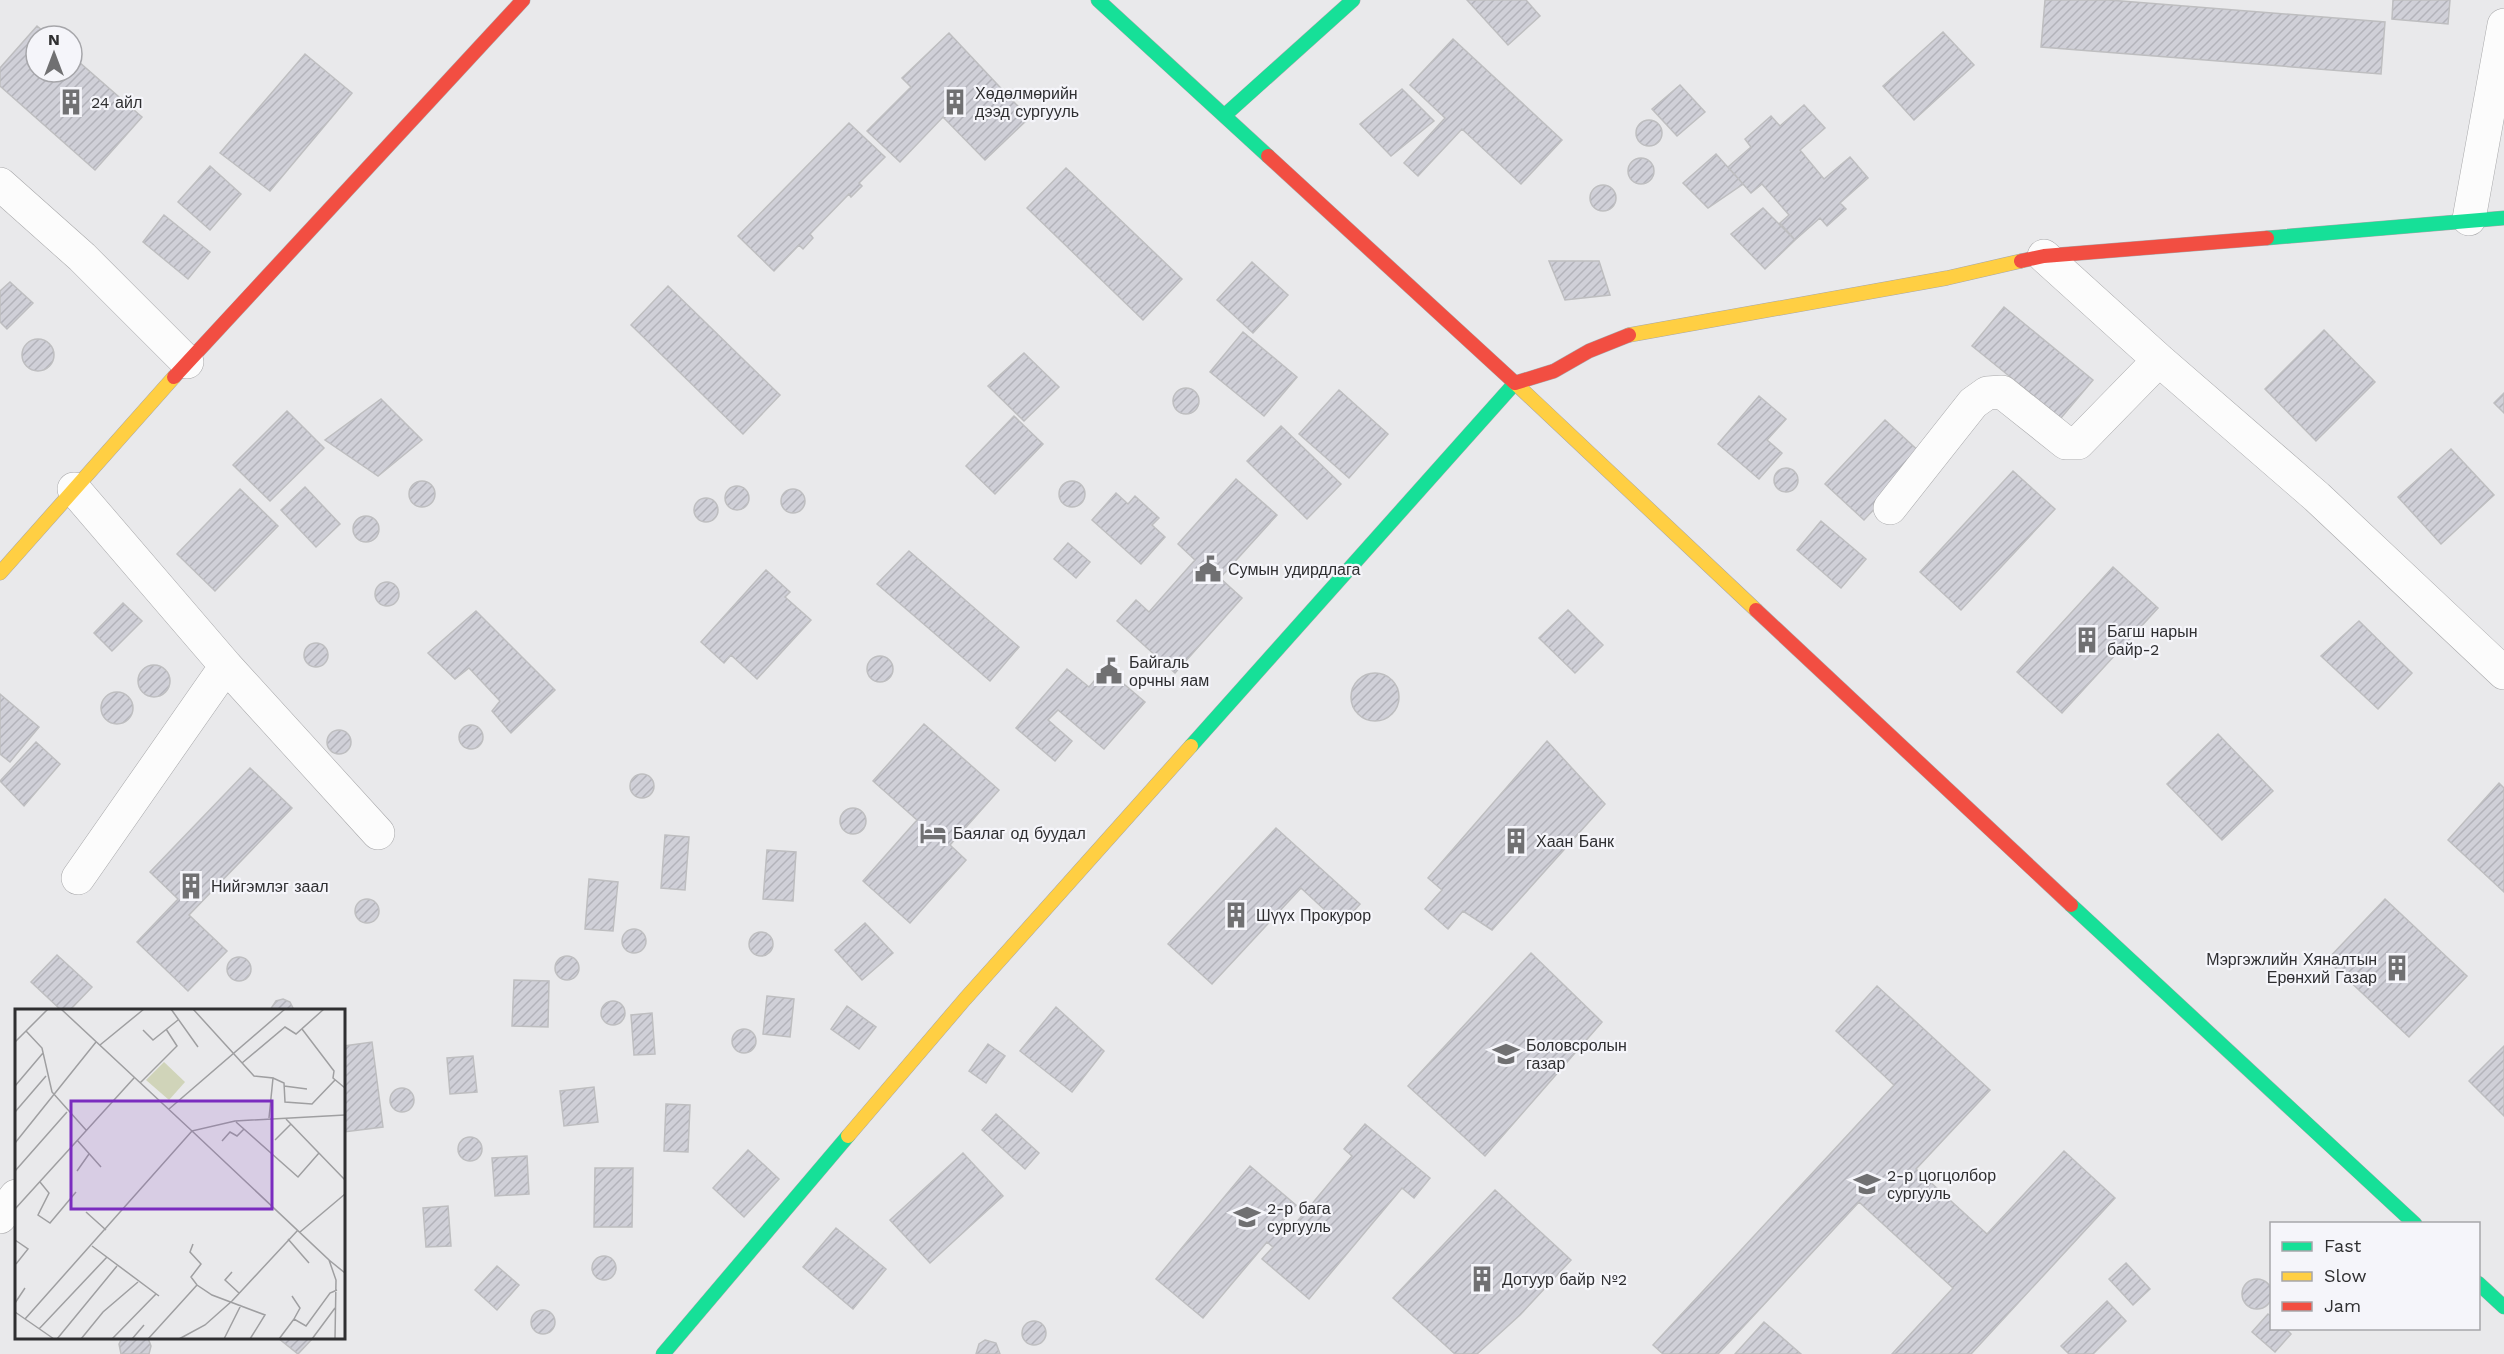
<svg xmlns="http://www.w3.org/2000/svg" width="2504" height="1354" font-family="'Work Sans',sans-serif">
<style>
.building{fill:url(#building-hatch);stroke:#bebec0;stroke-width:1.5}
.lines{fill:none;stroke-linecap:round;stroke-linejoin:round}
.street-casing{stroke:#a7a7a9;stroke-width:34}
.fast-casing{stroke:#a7a7a9;stroke-width:15}
.slow-casing{stroke:#a7a7a9;stroke-width:15}
.jam-casing{stroke:#a7a7a9;stroke-width:15}
.street{stroke:#fcfcfc;stroke-width:33}
.fast{stroke:#16e098;stroke-width:14}
.slow{stroke:#ffcf43;stroke-width:14}
.jam{stroke:#f24e42;stroke-width:14}
.labels{text-anchor:middle;stroke-width:4.5;stroke-linejoin:round;paint-order:stroke}
.poi-label{font-size:16px;fill:#2f2f31;stroke:#f5f5fa;text-anchor:start}
.inset-road{fill:none;stroke:#9f9fa1;stroke-width:1.5}
.view{fill:#7b2cbf;fill-opacity:0.15;stroke:#7b2cbf;stroke-width:3}
.inset-edge{fill:none;stroke:#2f2f31;stroke-width:3}
</style>
<defs>
<pattern id="building-hatch" width="6" height="6" patternUnits="userSpaceOnUse" patternTransform="scale(1.5)"><rect width="6" height="6" fill="#d0d0d8"/><path d="M-1 1l2-2M0 6l6-6M5 7l2-2" fill="none" stroke="#b3b3ba"/></pattern>
</defs>
<rect width="100%" height="100%" fill="#e9e9eb"/>
<!-- building -->
<path class="building" d="M 1467,0 L 1526,0 L 1540,16 L 1508,45 Z
M 2045,0 L 2109,0 L 2385,22 L 2381,74 L 2041,47 Z
M 2393,0 L 2450,0 L 2448,24 L 2392,19 Z
M 37,26 L 49,36 L 36,36 L 36,72 L 72,72 L 72,56 L 142,117 L 95,170 L 0,86 L 0,68 Z
M 1943,32 L 1974,65 L 1914,120 L 1883,86 Z
M 949,33 L 1029,118 L 985,160 L 943,117 L 900,162 L 867,131 L 911,87 L 902,78 Z
M 1453,39 L 1562,140 L 1521,184 L 1462,129 L 1418,176 L 1404,163 L 1445,118 L 1410,85 Z
M 305,54 L 352,93 L 270,191 L 220,153 Z
M 1680,85 L 1705,112 L 1677,136 L 1652,109 Z
M 1402,89 L 1434,121 L 1391,156 L 1360,124 Z
M 1804,105 L 1825,128 L 1800,150 L 1824,179 L 1850,157 L 1868,178 L 1840,203 L 1846,209 L 1827,226 L 1820,218 L 1795,240 L 1780,223 L 1789,215 L 1762,184 L 1751,193 L 1728,167 L 1751,147 L 1745,139 L 1771,116 L 1780,126 Z
M1636 133a13 13 0 1 1 26 0a13 13 0 1 1-26 0Z
M 849,123 L 885,157 L 859,183 L 862,186 L 851,197 L 849,194 L 810,234 L 813,238 L 803,249 L 799,245 L 774,271 L 738,236 Z
M 1716,154 L 1743,184 L 1708,208 L 1683,183 Z
M1628 171a13 13 0 1 1 26 0a13 13 0 1 1-26 0Z
M 210,166 L 241,194 L 210,230 L 178,202 Z
M 1066,168 L 1182,279 L 1143,320 L 1027,208 Z
M1590 198a13 13 0 1 1 26 0a13 13 0 1 1-26 0Z
M 1763,208 L 1795,240 L 1765,269 L 1731,234 Z
M 164,215 L 210,252 L 188,279 L 143,242 Z
M 1549,261 L 1599,261 L 1610,295 L 1565,300 Z
M 1252,262 L 1288,295 L 1253,333 L 1217,300 Z
M 10,282 L 33,303 L 7,329 L 0,322 L 0,291 Z
M 668,286 L 780,395 L 743,434 L 631,325 Z
M 2004,307 L 2093,380 L 2061,418 L 1972,346 Z
M 2324,330 L 2375,382 L 2316,441 L 2265,389 Z
M 1243,332 L 1297,377 L 1264,416 L 1210,372 Z
M22 355a16 16 0 1 1 32 0a16 16 0 1 1-32 0Z
M 1024,353 L 1059,387 L 1024,421 L 988,386 Z
M1173 401a13 13 0 1 1 26 0a13 13 0 1 1-26 0Z
M 1339,390 L 1388,434 L 1349,478 L 1299,434 Z
M 2504,393 L 2504,413 L 2494,403 Z
M 1759,396 L 1786,419 L 1767,440 L 1782,453 L 1759,479 L 1718,444 Z
M 381,399 L 422,440 L 378,476 L 325,440 Z
M 287,411 L 324,448 L 270,501 L 233,465 Z
M 1014,416 L 1043,444 L 995,494 L 966,466 Z
M 1885,420 L 1924,456 L 1864,520 L 1825,484 Z
M 1281,426 L 1341,484 L 1307,519 L 1247,461 Z
M 2451,449 L 2494,495 L 2441,544 L 2398,497 Z
M1774 480a12 12 0 1 1 24 0a12 12 0 1 1-24 0Z
M 2013,471 L 2055,509 L 1961,610 L 1920,572 Z
M 1236,479 L 1277,515 L 1220,578 L 1242,598 L 1175,673 L 1117,621 L 1136,600 L 1149,612 L 1195,560 L 1178,544 Z
M409 494a13 13 0 1 1 26 0a13 13 0 1 1-26 0Z
M1059 494a13 13 0 1 1 26 0a13 13 0 1 1-26 0Z
M725 498a12 12 0 1 1 24 0a12 12 0 1 1-24 0Z
M 305,487 L 340,524 L 316,547 L 281,510 Z
M 240,489 L 278,526 L 215,591 L 177,554 Z
M781 501a12 12 0 1 1 24 0a12 12 0 1 1-24 0Z
M 1116,493 L 1128,504 L 1135,496 L 1159,518 L 1152,525 L 1165,537 L 1141,564 L 1092,520 Z
M694 510a12 12 0 1 1 24 0a12 12 0 1 1-24 0Z
M353 529a13 13 0 1 1 26 0a13 13 0 1 1-26 0Z
M 1821,521 L 1866,559 L 1841,588 L 1797,550 Z
M 1068,543 L 1090,562 L 1076,578 L 1054,559 Z
M 909,551 L 1019,647 L 990,681 L 877,584 Z
M 2113,567 L 2158,608 L 2062,713 L 2017,672 Z
M 766,570 L 790,592 L 785,597 L 811,620 L 757,679 L 731,655 L 724,663 L 701,642 Z
M375 594a12 12 0 1 1 24 0a12 12 0 1 1-24 0Z
M 123,603 L 142,621 L 112,651 L 94,633 Z
M 1568,610 L 1603,645 L 1575,673 L 1539,638 Z
M 476,611 L 555,690 L 511,733 L 492,711 L 500,701 L 469,668 L 455,679 L 428,653 Z
M 2359,621 L 2412,673 L 2378,709 L 2321,656 Z
M304 655a12 12 0 1 1 24 0a12 12 0 1 1-24 0Z
M867 669a13 13 0 1 1 26 0a13 13 0 1 1-26 0Z
M138 681a16 16 0 1 1 32 0a16 16 0 1 1-32 0Z
M 1105,668 L 1145,702 L 1104,749 L 1058,710 L 1048,720 L 1072,741 L 1055,761 L 1016,728 L 1067,669 L 1089,687 Z
M1351 697a24 24 0 1 1 48 0a24 24 0 1 1-48 0Z
M101 708a16 16 0 1 1 32 0a16 16 0 1 1-32 0Z
M 0,694 L 39,727 L 10,762 L 0,754 Z
M 924,724 L 999,790 L 950,845 L 966,860 L 910,923 L 863,881 L 917,820 L 873,781 Z
M459 737a12 12 0 1 1 24 0a12 12 0 1 1-24 0Z
M327 742a12 12 0 1 1 24 0a12 12 0 1 1-24 0Z
M 2218,734 L 2273,791 L 2222,840 L 2167,784 Z
M 1547,741 L 1605,804 L 1492,930 L 1463,911 L 1448,929 L 1425,909 L 1442,890 L 1428,878 Z
M 36,742 L 60,764 L 24,806 L 0,781 Z
M 250,768 L 292,808 L 189,915 L 227,951 L 188,991 L 137,942 L 178,899 L 150,872 Z
M630 786a12 12 0 1 1 24 0a12 12 0 1 1-24 0Z
M 2499,783 L 2504,788 L 2504,892 L 2448,840 Z
M840 821a13 13 0 1 1 26 0a13 13 0 1 1-26 0Z
M 1276,828 L 1360,904 L 1341,925 L 1301,888 L 1212,984 L 1168,944 Z
M 665,835 L 689,837 L 685,890 L 661,888 Z
M 767,850 L 796,852 L 793,901 L 763,899 Z
M 589,879 L 618,882 L 613,931 L 585,929 Z
M355 911a12 12 0 1 1 24 0a12 12 0 1 1-24 0Z
M 2385,899 L 2467,976 L 2409,1037 L 2327,960 Z
M 865,923 L 893,953 L 862,980 L 835,950 Z
M622 941a12 12 0 1 1 24 0a12 12 0 1 1-24 0Z
M749 944a12 12 0 1 1 24 0a12 12 0 1 1-24 0Z
M 1531,953 L 1602,1022 L 1485,1156 L 1408,1086 Z
M 57,955 L 92,987 L 70,1010 L 61,1010 L 31,982 Z
M555 968a12 12 0 1 1 24 0a12 12 0 1 1-24 0Z
M227 969a12 12 0 1 1 24 0a12 12 0 1 1-24 0Z
M 514,980 L 549,981 L 548,1027 L 512,1026 Z
M 1877,986 L 1990,1090 L 1916,1169 L 1987,1234 L 2064,1151 L 2115,1198 L 1971,1354 L 1892,1354 L 1953,1288 L 1859,1202 L 1718,1354 L 1663,1354 L 1653,1345 L 1894,1085 L 1836,1031 Z
M 767,996 L 794,999 L 790,1037 L 763,1034 Z
M 283,999 L 290,1002 L 294,1010 L 270,1010 L 276,1001 Z
M601 1013a12 12 0 1 1 24 0a12 12 0 1 1-24 0Z
M 847,1006 L 876,1027 L 859,1049 L 831,1029 Z
M 1056,1007 L 1104,1051 L 1072,1092 L 1020,1051 Z
M 652,1013 L 655,1054 L 634,1055 L 631,1015 Z
M732 1041a12 12 0 1 1 24 0a12 12 0 1 1-24 0Z
M 372,1042 L 383,1127 L 344,1132 L 344,1046 Z
M 988,1044 L 1005,1056 L 986,1083 L 969,1071 Z
M 2504,1046 L 2504,1116 L 2469,1081 Z
M 473,1056 L 477,1092 L 450,1094 L 447,1058 Z
M 594,1087 L 598,1122 L 564,1126 L 560,1091 Z
M390 1100a12 12 0 1 1 24 0a12 12 0 1 1-24 0Z
M 666,1104 L 690,1105 L 688,1152 L 664,1151 Z
M 996,1114 L 1039,1153 L 1025,1169 L 982,1130 Z
M 1365,1124 L 1430,1178 L 1414,1198 L 1402,1188 L 1309,1299 L 1262,1259 L 1273,1247 L 1267,1242 L 1203,1318 L 1156,1279 L 1250,1166 L 1296,1205 L 1277,1228 L 1285,1236 L 1352,1156 L 1344,1149 Z
M458 1149a12 12 0 1 1 24 0a12 12 0 1 1-24 0Z
M 748,1150 L 779,1179 L 744,1217 L 713,1188 Z
M 963,1153 L 1003,1196 L 930,1263 L 890,1220 Z
M 527,1156 L 529,1194 L 495,1196 L 492,1158 Z
M 595,1168 L 633,1168 L 632,1227 L 594,1227 Z
M 1495,1190 L 1571,1260 L 1520,1315 L 1477,1354 L 1455,1354 L 1393,1298 Z
M 448,1206 L 451,1246 L 426,1247 L 423,1208 Z
M 836,1228 L 886,1269 L 853,1309 L 803,1267 Z
M592 1268a12 12 0 1 1 24 0a12 12 0 1 1-24 0Z
M 2126,1263 L 2150,1289 L 2133,1305 L 2109,1279 Z
M 497,1266 L 519,1285 L 497,1310 L 475,1290 Z
M2242 1294a15 15 0 1 1 30 0a15 15 0 1 1-30 0Z
M 2107,1301 L 2126,1321 L 2093,1354 L 2069,1354 L 2061,1346 Z
M531 1322a12 12 0 1 1 24 0a12 12 0 1 1-24 0Z
M 2268,1314 L 2272,1317 L 2272,1328 L 2285,1328 L 2291,1334 L 2275,1352 L 2252,1332 Z
M1022 1333a12 12 0 1 1 24 0a12 12 0 1 1-24 0Z
M 1764,1322 L 1801,1354 L 1735,1354 Z
M 122,1338 L 148,1338 L 151,1346 L 149,1354 L 121,1354 L 119,1344 Z
M 278,1338 L 313,1338 L 298,1354 Z
M 985,1340 L 996,1343 L 1000,1354 L 976,1354 L 979,1344 Z"/>
<g class="lines">
<!-- street casing -->
<g class="street-casing">
<path id="street" d="M 0,184 L 82,257 L 187,362
M 2469,219 L 2504,25
M 2044,256 L 2159,360 L 2317,497 L 2504,673
M 74,489 L 226,666 L 378,833
M 1890,508 L 1973,403 L 1987,393 L 2002,392 L 2066,443 L 2078,443 L 2159,360
M 78,878 L 226,666
M 0,1217 L 16,1196"/>
</g>
<!-- fast casing -->
<g class="fast-casing">
<path id="fast" d="M 1098,0 L 1268,156
M 1225,115 L 1353,0
M 2267,238 L 2504,218
M 1191,746 L 1515,383
M 2071,905 L 2415,1224
M 2478,1283 L 2504,1307
M 663,1354 L 848,1136"/>
</g>
<!-- slow casing -->
<g class="slow-casing">
<path id="slow" d="M 1629,335 L 1947,278 L 2021,261
M 1515,383 L 1756,610
M 0,573 L 174,377
M 848,1136 L 965,999 L 1191,746"/>
</g>
<!-- jam casing -->
<g class="jam-casing">
<path id="jam" d="M 1268,156 L 1515,383 L 1554,371 L 1589,351 L 1629,335
M 2021,261 L 2044,256 L 2267,238
M 174,377 L 523,0
M 1756,610 L 2071,905"/>
</g>
<!-- street -->
<use href="#street" class="street"/>
<!-- fast -->
<use href="#fast" class="fast"/>
<!-- slow -->
<use href="#slow" class="slow"/>
<!-- jam -->
<use href="#jam" class="jam"/>
</g>
<!-- icons -->
<defs>
<g id="building-bare" transform="scale(2.07)"><path d="M-4-6H4V6H1V3H-1V6H-4ZM-2.5-4.3h1.7v1.8h-1.7ZM.8-4.3h1.7v1.8H.8ZM-2.5-1h1.7V.8h-1.7ZM.8-1h1.7V.8H.8Z" fill="#707072" stroke="#f5f5fa" stroke-width="2.5" paint-order="stroke"/></g>
<g id="civic-bare" transform="scale(2.07)"><path d="M-.6-6.5H3V-4.5H.6V-3L4-1V1h2V6H-6V1h2V-1L-.6-3ZM-1.2 2.5V6h2.4V2.5Z" fill="#707072" stroke="#f5f5fa" stroke-width="2.5" paint-order="stroke"/></g>
<g id="hotel-bare" transform="scale(2.07)"><path d="M-6-4.5h1.5V1H6V5H4.5V3h-9V5H-6ZM-4 0a1.8 1.8 0 1 1 3.6 0ZM.5 0V-2.5h3Q6-2.5 6 0Z" fill="#707072" stroke="#f5f5fa" stroke-width="2.5" paint-order="stroke"/></g>
<g id="school-bare" transform="scale(2.07)"><path d="M0-5L7-2L0 1L-7-2ZM-4 1L0 2.5L4 1V4Q0 6-4 4Z" fill="#707072" stroke="#f5f5fa" stroke-width="2.5" paint-order="stroke"/></g>
</defs>
<g fill-rule="evenodd">
<use href="#building-bare" x="71" y="102"/>
<use href="#building-bare" x="955" y="102"/>
<use href="#civic-bare" x="1208" y="569"/>
<use href="#building-bare" x="2087" y="640"/>
<use href="#civic-bare" x="1109" y="671"/>
<use href="#hotel-bare" x="933" y="833"/>
<use href="#building-bare" x="1516" y="841"/>
<use href="#building-bare" x="191" y="886"/>
<use href="#building-bare" x="1236" y="915"/>
<use href="#building-bare" x="2397" y="968"/>
<use href="#school-bare" x="1506" y="1054"/>
<use href="#school-bare" x="1867" y="1184"/>
<use href="#school-bare" x="1247" y="1217"/>
<use href="#building-bare" x="1482" y="1279"/>
</g>
<g class="labels">
<!-- poi labels -->
<g class="poi-label">
<text x="975" y="99">Хөдөлмөрийн<tspan x="975" dy="18">дээд сургууль</tspan></text>
<text x="91" y="108">24 айл</text>
<text x="1228" y="575">Сумын удирдлага</text>
<text x="2107" y="637">Багш нарын<tspan x="2107" dy="18">байр-2</tspan></text>
<text x="1129" y="668">Байгаль<tspan x="1129" dy="18">орчны яам</tspan></text>
<text x="953" y="839">Баялаг од буудал</text>
<text x="1536" y="847">Хаан Банк</text>
<text x="211" y="892">Нийгэмлэг заал</text>
<text x="1256" y="921">Шүүх Прокурор</text>
<text x="2377" y="965" text-anchor="end">Мэргэжлийн Хяналтын<tspan x="2377" dy="18">Ерөнхий Газар</tspan></text>
<text x="1526" y="1051">Боловсролын<tspan x="1526" dy="18">газар</tspan></text>
<text x="1887" y="1181">2-р цогцолбор<tspan x="1887" dy="18">сургууль</tspan></text>
<text x="1267" y="1214">2-р бага<tspan x="1267" dy="18">сургууль</tspan></text>
<text x="1502" y="1285">Дотуур байр №2</text>
</g>
</g>
<!-- overview -->
<g transform="translate(15 1009)">
<rect width="330" height="330" fill="#e9e9eb"/>
<path d="M 149,53 L 170,73 L 154,91 L 131,71 Z" fill="#d0d4b9"/>
<path class="inset-road" d="M 46,0 L 177,122 L 220,112 L 330,106M 156,0 L 183,38M 178,0 L 239,67 L 258,69 L 254,109M 287,20 L 319,62 L 318,69 L 330,79M 128,21 L 138,31 L 163,11M 11,22 L 27,39 L 37,83 L 71,121M 0,33 L 33,0M 85,36 L 129,0M 227,54 L 270,18 L 281,25 L 309,0M 258,69 L 269,74 L 270,93 L 297,95 L 320,71M 125,74 L 162,37 L 151,20M 0,77 L 28,44M 269,77 L 292,80M 154,100 L 270,0M 0,103 L 31,67M 271,110 L 330,171M 221,113 L 283,168 L 304,144M 177,122 L 314,251 L 321,271 L 320,330M 62,131 L 86,158M 260,131 L 276,115M 207,132 L 215,123 L 222,127 L 229,120M 0,134 L 81,33M 0,162 L 52,103M 62,162 L 74,145M 25,173 L 34,184 L 23,206 L 35,214 L 61,183M 0,200 L 119,69M 71,203 L 91,221M 285,223 L 330,185M 273,230 L 294,254M 0,231 L 13,240 L 1,255M 178,235 L 175,243 L 186,255 L 176,268 L 182,276 L 197,286 L 250,306 L 235,330M 77,237 L 144,287M 314,251 L 330,264M 217,263 L 210,271 L 224,284M 277,287 L 285,299 L 279,310M 0,294 L 10,279M 0,303 L 39,330M 10,310 L 177,122M 24,320 L 92,248M 42,330 L 102,257M 66,330 L 88,303 L 123,273M 97,330 L 141,285M 117,330 L 129,316M 133,330 L 182,276M 164,330 L 190,316 L 217,292 L 283,221M 209,330 L 226,296M 264,330 L 279,310 L 291,317 L 315,284 L 322,281M 297,330 L 320,299"/>
<path class="view" d="M 56,92 L 257,92 L 257,200 L 56,200 Z"/>
<rect width="330" height="330" class="inset-edge"/>
</g>
<!-- legend -->
<rect x="2270" y="1222" width="210" height="108" fill="#f5f5fa" stroke="#a6a6aa" stroke-width="1.5"/>
<rect x="2282" y="1242" width="30" height="9" fill="#16e098" stroke="#a6a6aa" stroke-width="1.5"/>
<text x="2324" y="1252" font-size="18" fill="#2f2f31">Fast</text>
<rect x="2282" y="1272" width="30" height="9" fill="#ffcf43" stroke="#a6a6aa" stroke-width="1.5"/>
<text x="2324" y="1282" font-size="18" fill="#2f2f31">Slow</text>
<rect x="2282" y="1302" width="30" height="9" fill="#f24e42" stroke="#a6a6aa" stroke-width="1.5"/>
<text x="2324" y="1312" font-size="18" fill="#2f2f31">Jam</text>
<!-- north arrow -->
<g transform="translate(54 54)"><circle r="28" fill="#f5f5fa" stroke="#a6a6aa" stroke-width="1.5"/>
<path d="M0-4.5L10 22L0 15L-10 22Z" fill="#707072"/>
<text y="-9" font-size="16" font-weight="bold" text-anchor="middle" fill="#2f2f31">N</text>
</g>
</svg>
